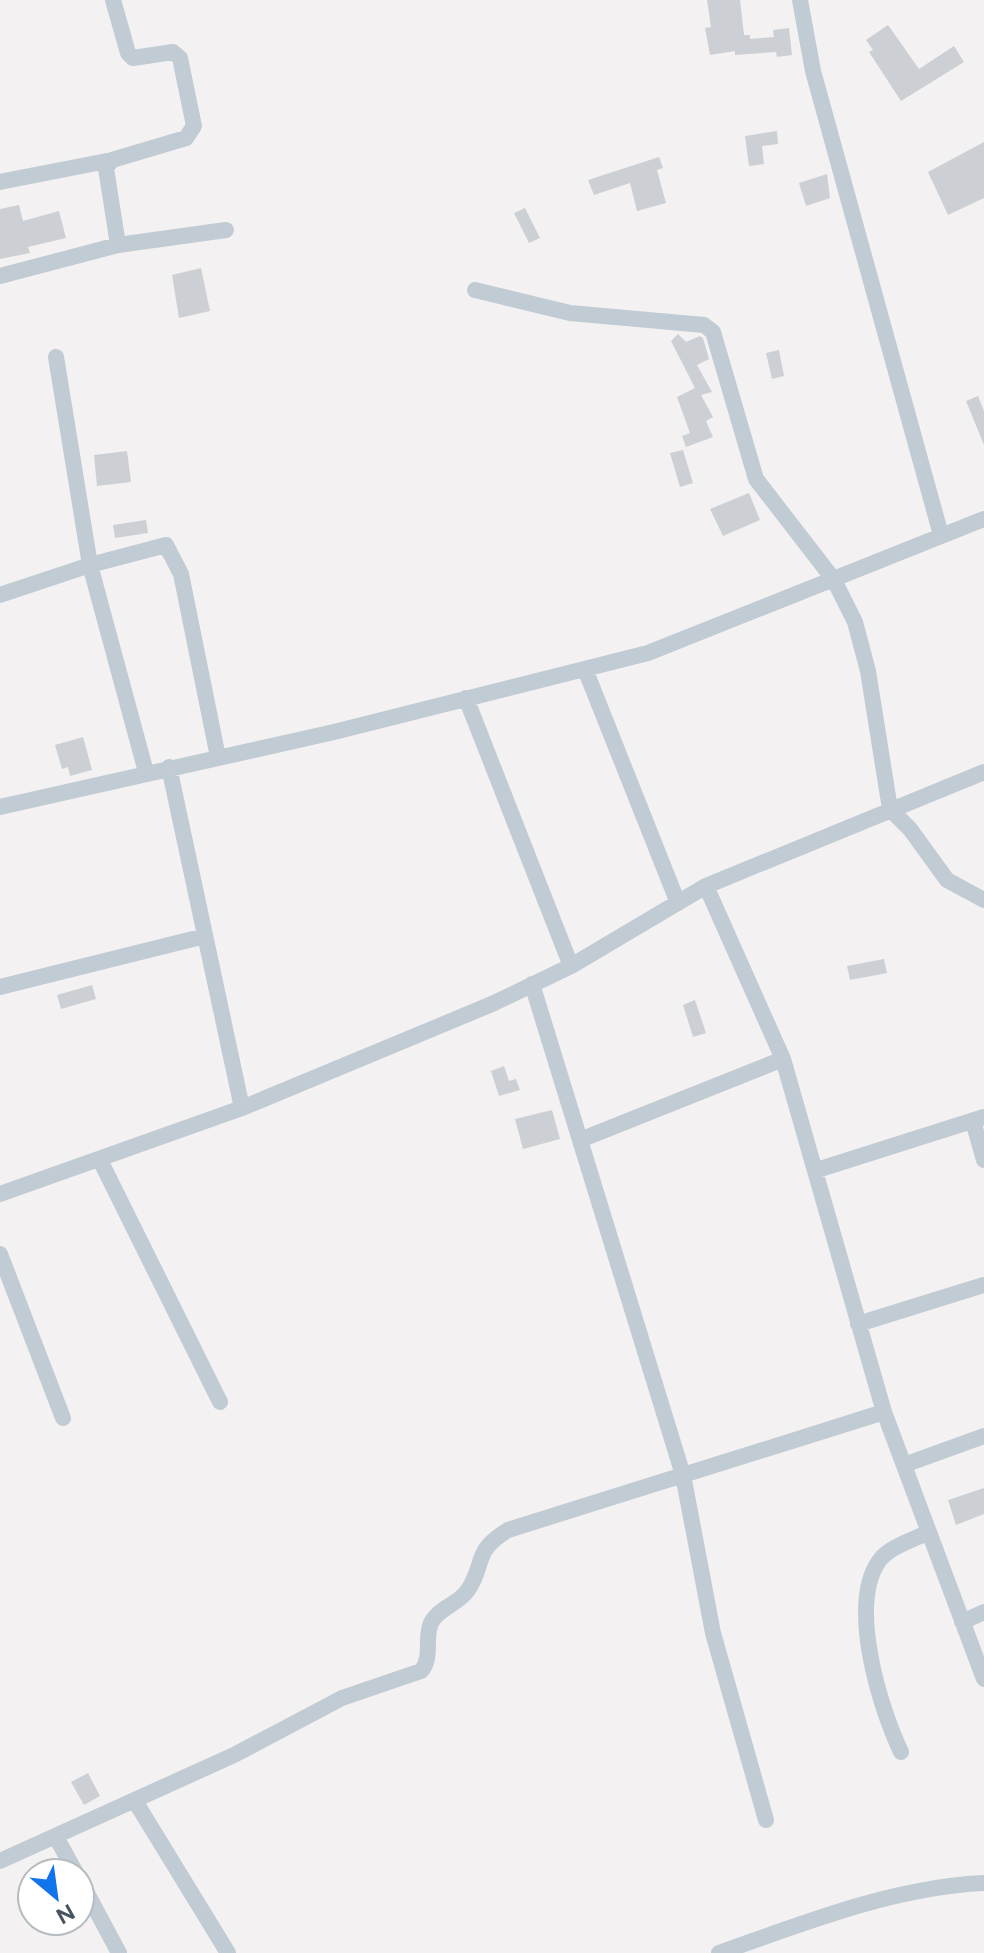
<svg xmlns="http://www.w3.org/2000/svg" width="984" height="1953" font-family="Figtree,sans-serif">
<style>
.building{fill:#ccd0d5}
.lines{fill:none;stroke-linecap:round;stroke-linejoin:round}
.minor{stroke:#c1cbd3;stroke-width:16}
</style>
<rect width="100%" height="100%" fill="#f3f1f1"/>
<!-- building -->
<path class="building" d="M 707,0 L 740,0 L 744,35 L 750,35 L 750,39 L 774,37 L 773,30 L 789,28 L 792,55 L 777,57 L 776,52 L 735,55 L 735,51 L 710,55 L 705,28 L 711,27 Z
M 888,25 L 919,69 L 954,46 L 964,62 L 901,101 L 869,52 L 873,50 L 866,40 Z
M 777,131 L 778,144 L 762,146 L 764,164 L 749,166 L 745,136 Z
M 984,142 L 984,198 L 948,215 L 928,172 Z
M 659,157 L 663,168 L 657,170 L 666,203 L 637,211 L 630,183 L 594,195 L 588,180 Z
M 827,174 L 830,198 L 806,206 L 799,183 Z
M 19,205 L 23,221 L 59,211 L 66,238 L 28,247 L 30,253 L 0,259 L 0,209 Z
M 525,208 L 540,238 L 529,243 L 514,213 Z
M 201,268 L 210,311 L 179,318 L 172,275 Z
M 678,334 L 686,342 L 700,336 L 703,338 L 709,359 L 697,365 L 712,392 L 701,395 L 713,417 L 706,421 L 713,437 L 686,447 L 682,436 L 690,433 L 677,397 L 695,388 L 671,341 Z
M 779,350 L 784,376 L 772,379 L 766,353 Z
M 978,396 L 984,411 L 984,445 L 966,401 Z
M 683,450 L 693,483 L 680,487 L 670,453 Z
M 127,451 L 131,482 L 97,486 L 94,455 Z
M 749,493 L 760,520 L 723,536 L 710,509 Z
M 146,520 L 148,533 L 115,538 L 113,525 Z
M 83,737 L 92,770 L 70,776 L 68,767 L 62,769 L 55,745 Z
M 884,959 L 887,973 L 850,980 L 847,966 Z
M 92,985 L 96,999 L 61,1009 L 57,995 Z
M 695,1000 L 706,1033 L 693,1037 L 683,1005 Z
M 504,1066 L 509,1081 L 516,1079 L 520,1090 L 499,1096 L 491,1071 Z
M 552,1110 L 560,1139 L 523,1149 L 515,1119 Z
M 984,1488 L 984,1514 L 956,1525 L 948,1500 Z
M 88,1773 L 100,1796 L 84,1805 L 71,1782 Z"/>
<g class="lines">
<!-- minor -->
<path class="minor" d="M 113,0 L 128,53 L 133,58 L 173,52 L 180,58 L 194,126 L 186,138 L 112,160 L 106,168 L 118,245
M 800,0 L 813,71 L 941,535
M 0,182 L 112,160
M 0,276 L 118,245 L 226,230
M 475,290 L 570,313 L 704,325 L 713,332 L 756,479 L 834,580 L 855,622 L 868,671 L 890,809 L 910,829 L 947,880 L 984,900
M 56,357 L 90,565 L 146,772
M 0,595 L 90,565 L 166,545 L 181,574 L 218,757
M 585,669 L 678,903
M 466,698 L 571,966
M 169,767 L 242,1108
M 0,807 L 334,732 L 648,653 L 984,519
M 706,886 L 783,1059 L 884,1412 L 984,1679
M 532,984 L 683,1475 L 713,1633 L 766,1820
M 0,987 L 205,936
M 973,1121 L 984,1160
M 580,1140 L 783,1059
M 100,1160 L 220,1402
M 817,1170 L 984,1117
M 0,1194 L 242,1108 L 492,1004 L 571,966 L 706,886 L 984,772
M 0,1254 L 63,1418
M 858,1324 L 984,1285
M 904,1465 L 984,1436
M 962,1622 L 984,1612
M 901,1752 C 880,1708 848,1605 879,1561 C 889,1547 912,1540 927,1533
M 135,1801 L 228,1953
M 56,1837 L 76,1873
M 0,1861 L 234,1755 L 342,1698 L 421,1671 C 433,1658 424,1638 431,1623 C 438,1608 459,1604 468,1590 C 486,1563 472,1552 508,1530 L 884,1412
M 80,1880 L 119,1953
M 719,1953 C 804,1923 894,1887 984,1883"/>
</g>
<!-- north arrow -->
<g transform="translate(56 1897) rotate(151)"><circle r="38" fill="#ffffff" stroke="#b5bbbf" stroke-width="2"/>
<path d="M0-6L14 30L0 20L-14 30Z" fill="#1174ed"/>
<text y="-12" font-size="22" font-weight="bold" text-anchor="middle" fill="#47545f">N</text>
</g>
</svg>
